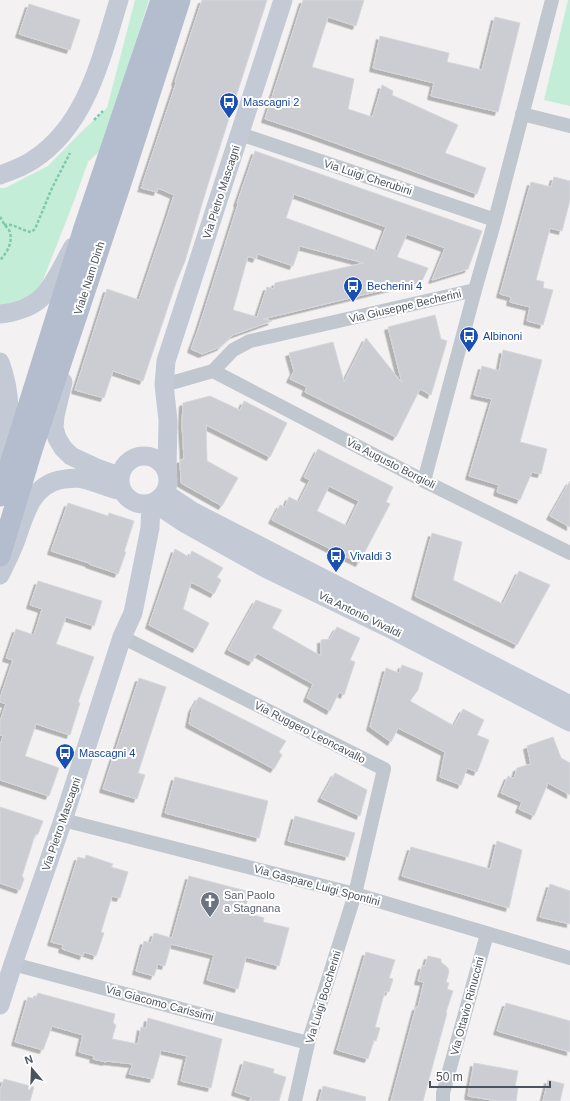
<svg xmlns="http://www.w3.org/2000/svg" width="570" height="1101" font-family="Helvetica,sans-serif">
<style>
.green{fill:#c4edd8}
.building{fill:#cbcdd3;stroke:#d6d7dc;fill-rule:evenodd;filter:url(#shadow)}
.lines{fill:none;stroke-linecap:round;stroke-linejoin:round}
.path{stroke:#7ec8ac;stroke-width:2.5;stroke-dasharray:3 2;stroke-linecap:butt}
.street{stroke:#c0c7ce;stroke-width:14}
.secondary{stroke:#c3cad6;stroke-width:19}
.primary{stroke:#b3bdcd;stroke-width:21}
.labels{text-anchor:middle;stroke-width:4;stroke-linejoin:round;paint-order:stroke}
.transit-label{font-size:11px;fill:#164399;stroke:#fff;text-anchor:start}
.street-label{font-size:11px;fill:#4a525d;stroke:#fff}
.worship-label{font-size:11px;fill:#5b616d;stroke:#fff;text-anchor:start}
</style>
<defs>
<filter id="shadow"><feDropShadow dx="-3.5" dy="3.5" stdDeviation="0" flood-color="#0004"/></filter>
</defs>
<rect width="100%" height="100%" fill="#f3f1f1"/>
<!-- green -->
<path class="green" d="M 135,0 L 149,0 L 102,149 L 88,162 L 74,201 L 41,285 L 30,296 L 2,306 L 0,306 L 0,188 L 5,188 L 48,166 L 79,134 L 107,108 Z
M 568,0 L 570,0 L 570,106 L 544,100 Z"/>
<!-- building -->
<path class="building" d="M 202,0 L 267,0 L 208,184 L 185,261 L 176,283 L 143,381 L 113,371 L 104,398 L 75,390 L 107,289 L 139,300 L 168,214 L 174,195 L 158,188 L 157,192 L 141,188 L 143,185 L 142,185 L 176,83 L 175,82 Z
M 303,0 L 364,0 L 356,26 L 328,17 L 312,67 L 354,79 L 348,109 L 372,117 L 372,116 L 373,116 L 382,85 L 393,91 L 392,95 L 458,125 L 445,153 L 486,168 L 477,194 L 299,130 L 265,119 Z
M 29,4 L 80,20 L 70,50 L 19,34 Z
M 495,17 L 520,23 L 498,112 L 431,96 L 434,83 L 373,68 L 380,36 L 449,53 L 447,62 L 482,70 Z
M 255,151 L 482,231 L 468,269 L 432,280 L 445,248 L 407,234 L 397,257 L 428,268 L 421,283 L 407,288 L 408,284 L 263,319 L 272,321 L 233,335 L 220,347 L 202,354 L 191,349 L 199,327 L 238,204 L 237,203 ZM 294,194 L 386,227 L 377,251 L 286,218 ZM 300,246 L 364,263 L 275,283 L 274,289 L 267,287 L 257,317 L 233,310 L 248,256 L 256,259 L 258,254 L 293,266 Z
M 554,177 L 570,181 L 570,200 L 562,231 L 550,228 L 536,280 L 544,282 L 543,288 L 553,290 L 543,325 L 527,321 L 530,307 L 510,302 L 511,297 L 500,294 L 531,182 L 551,187 Z
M 435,315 L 441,339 L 447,341 L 431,395 L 420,389 L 396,437 L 305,392 L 307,387 L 290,379 L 294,371 L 289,353 L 333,342 L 344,382 L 366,338 L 402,383 L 388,327 Z
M 503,350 L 542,360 L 520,442 L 547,449 L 541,474 L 532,472 L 520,500 L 497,492 L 499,485 L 469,476 L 492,399 L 474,395 L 482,366 L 499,371 Z
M 210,396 L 240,410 L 244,401 L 287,423 L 270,457 L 206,425 L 207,461 L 238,478 L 222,506 L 181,483 L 180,460 L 184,459 L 182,424 L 183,403 Z
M 318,449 L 393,487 L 386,502 L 390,504 L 359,563 L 272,520 L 280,505 L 285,507 L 289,497 L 299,502 L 310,480 L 304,477 ZM 329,486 L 359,501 L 347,526 L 317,511 Z
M 570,481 L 570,527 L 550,516 Z
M 68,503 L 108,516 L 109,513 L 134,521 L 124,552 L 126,552 L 118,574 L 89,564 L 89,563 L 51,551 Z
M 432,533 L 462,542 L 453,580 L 503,604 L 519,571 L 550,585 L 517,645 L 415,596 Z
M 175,549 L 189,557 L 192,551 L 223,568 L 217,577 L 221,580 L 214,594 L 191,582 L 183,609 L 209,623 L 196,649 L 149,625 Z
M 38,581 L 102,601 L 94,626 L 66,617 L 56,644 L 94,657 L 78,702 L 80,703 L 70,735 L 36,724 L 25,756 L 59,768 L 49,796 L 0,780 L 0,746 L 3,736 L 0,735 L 0,721 L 6,704 L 0,702 L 0,698 L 13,660 L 6,658 L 16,629 L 34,635 L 42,609 L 30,605 Z
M 256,600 L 282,610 L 272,628 L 321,656 L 321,640 L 330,639 L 337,627 L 360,638 L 350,660 L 355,662 L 344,695 L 339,692 L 330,711 L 307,698 L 313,684 L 257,653 L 252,662 L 228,650 Z
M 402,665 L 423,673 L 418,690 L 410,701 L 454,726 L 463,709 L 484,720 L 477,735 L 489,740 L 477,772 L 467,768 L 461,785 L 440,777 L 445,752 L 398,728 L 391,742 L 370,727 L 386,668 L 399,673 Z
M 139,678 L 166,687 L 138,773 L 145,775 L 137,799 L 103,789 Z
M 199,697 L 286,741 L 279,752 L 282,755 L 274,769 L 189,724 L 192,709 Z
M 553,737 L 561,758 L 570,763 L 570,795 L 548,783 L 534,816 L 519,809 L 522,802 L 501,793 L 508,776 L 514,779 L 517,768 L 531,764 L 527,746 Z
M 335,773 L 367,790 L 360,816 L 321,798 Z
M 175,777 L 268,801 L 259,838 L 165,813 Z
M 0,807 L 43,821 L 38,834 L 35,835 L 22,876 L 24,879 L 20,890 L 0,883 Z
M 295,816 L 355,833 L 348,857 L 288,841 Z
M 497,841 L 522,850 L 509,908 L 402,876 L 411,847 L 490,869 Z
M 86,855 L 113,864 L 111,867 L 128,872 L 120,898 L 112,896 L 101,932 L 104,933 L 96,956 L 84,952 L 83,956 L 62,949 L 63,945 L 51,942 L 78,857 L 85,859 Z
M 189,876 L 250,892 L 244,912 L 264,918 L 263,922 L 289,928 L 279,966 L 246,957 L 238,989 L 207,980 L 214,955 L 171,944 L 165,966 L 158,964 L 154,976 L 136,971 L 144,941 L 151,943 L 154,933 L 172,938 Z
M 550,884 L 570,891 L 570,924 L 540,917 Z
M 366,952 L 395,960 L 389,978 L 393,979 L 389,992 L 385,991 L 375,1027 L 380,1028 L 376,1041 L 374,1040 L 368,1059 L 337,1050 Z
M 428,956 L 441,959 L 441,962 L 448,968 L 449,972 L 446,982 L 449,983 L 447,989 L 453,991 L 446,1012 L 447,1013 L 423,1101 L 391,1101 L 416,1007 L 418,1007 L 424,982 L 418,981 L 422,966 L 425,966 Z
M 38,993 L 115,1014 L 113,1023 L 116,1025 L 112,1039 L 138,1044 L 141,1027 L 146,1029 L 148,1018 L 222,1039 L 211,1088 L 181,1081 L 187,1056 L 161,1050 L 153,1079 L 129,1074 L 133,1064 L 106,1061 L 106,1062 L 93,1059 L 94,1056 L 79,1052 L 83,1035 L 52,1026 L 43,1050 L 15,1042 L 28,997 L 35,999 Z
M 506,1003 L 570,1021 L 570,1052 L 497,1031 Z
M 244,1061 L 274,1069 L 273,1073 L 286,1077 L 279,1101 L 250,1101 L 251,1097 L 235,1092 Z
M 474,1063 L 518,1071 L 515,1087 L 518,1088 L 516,1101 L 498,1101 L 468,1096 Z
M 4,1079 L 34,1087 L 30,1101 L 0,1101 L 0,1090 Z
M 548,1080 L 564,1084 L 560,1101 L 543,1101 Z
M 323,1086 L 366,1097 L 365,1101 L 319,1101 Z"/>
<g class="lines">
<!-- path -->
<path class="path" d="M 94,120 L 103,111
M 0,217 C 2,219 3,223 5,225 C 7,228 7,227 9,230 C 14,241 7,253 0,260
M 4,225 C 14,223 22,231 31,232 L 35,229 L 52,188 L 70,153"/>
<!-- street -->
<path class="street" d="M 522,114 L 570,126
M 240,134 L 495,220
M 213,371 L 424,481 L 570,553
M 213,371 L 233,350 L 250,341 L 475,290
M 164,385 L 213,371
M 424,481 L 475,290 L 495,220 L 552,0
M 122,637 L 384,769 L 355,894 L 308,1043 L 295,1101
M 63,820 L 355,894 L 570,958
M 13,964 L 308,1043
M 443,1101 L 443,1093 L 487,934"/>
<!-- secondary -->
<path class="secondary" d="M 0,175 C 11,171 23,167 33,160 C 87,125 101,58 119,0
M 0,314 C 14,313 33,307 43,296 C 55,284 64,262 73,247
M 0,362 C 13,397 9,424 6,461
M 63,382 L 55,416 L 54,428 L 57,438 L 63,448 L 71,456 L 99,469 L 119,476
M120 480a24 24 0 1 1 48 0a24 24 0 1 1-48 0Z
M 167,470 L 168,420 L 164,385 L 166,361 L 283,0
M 166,491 L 171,497 L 192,511 L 570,705
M 153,502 L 186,524 L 267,569 L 395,631 L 570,722
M 0,575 C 5,565 10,555 14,545 C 24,520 29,487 59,480 C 65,479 72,478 78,478 C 93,480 107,488 122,491
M 0,1005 L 13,964 L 63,820 L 122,637 L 133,613 L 150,528 L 151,503"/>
<!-- primary -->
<path class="primary" d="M 0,496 L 84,228 L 161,0
M 0,556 L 32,450 L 123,177 L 180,0"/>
</g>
<!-- icons -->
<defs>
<g id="bus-pin" transform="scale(1)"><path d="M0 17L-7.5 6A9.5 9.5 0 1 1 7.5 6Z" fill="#1a4fb4" stroke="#fff"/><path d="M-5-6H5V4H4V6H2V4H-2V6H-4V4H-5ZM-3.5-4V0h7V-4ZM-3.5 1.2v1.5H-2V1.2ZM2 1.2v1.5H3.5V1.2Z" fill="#fff"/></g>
<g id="church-pin" transform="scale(1)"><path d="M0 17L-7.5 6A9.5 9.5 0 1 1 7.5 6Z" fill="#6b7280" stroke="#fff"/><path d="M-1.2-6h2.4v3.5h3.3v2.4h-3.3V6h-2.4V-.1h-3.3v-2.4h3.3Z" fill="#fff"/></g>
</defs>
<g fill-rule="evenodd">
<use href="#bus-pin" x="229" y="102"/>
<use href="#bus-pin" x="353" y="286"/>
<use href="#bus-pin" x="469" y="336"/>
<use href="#bus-pin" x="336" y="556"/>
<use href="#bus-pin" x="65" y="753"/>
<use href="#church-pin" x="210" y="901"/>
</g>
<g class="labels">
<!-- transit labels -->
<g class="transit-label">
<text x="243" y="106">Mascagni 2</text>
<text x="367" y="290">Becherini 4</text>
<text x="483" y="340">Albinoni</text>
<text x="350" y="560">Vivaldi 3</text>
<text x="79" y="757">Mascagni 4</text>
</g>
<!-- street labels -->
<g class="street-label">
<text transform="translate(368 177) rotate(18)" y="4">Via Luigi Cherubini</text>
<text transform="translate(221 192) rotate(-72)" y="4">Via Pietro Mascagni</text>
<text transform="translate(89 278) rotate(-72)" y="4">Viale Nam Dinh</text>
<text transform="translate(405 306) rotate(-13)" y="4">Via Giuseppe Becherini</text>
<text transform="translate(391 463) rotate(27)" y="4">Via Augusto Borgioli</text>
<text transform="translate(360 614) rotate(26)" y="4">Via Antonio Vivaldi</text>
<text transform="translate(310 732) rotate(27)" y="4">Via Ruggero Leoncavallo</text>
<text transform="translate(61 824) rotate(-71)" y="4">Via Pietro Mascagni</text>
<text transform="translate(317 885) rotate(15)" y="4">Via Gaspare Luigi Spontini</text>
<text transform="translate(323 997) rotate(-73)" y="4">Via Luigi Boccherini</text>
<text transform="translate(160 1003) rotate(15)" y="4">Via Giacomo Carissimi</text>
<text transform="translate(467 1006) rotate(-75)" y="4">Via Ottavio Rinuccini</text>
</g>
<!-- worship labels -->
<g class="worship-label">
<text x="224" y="899">San Paolo<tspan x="224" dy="13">a Stagnana</tspan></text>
</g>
</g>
<!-- north arrow -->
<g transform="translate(32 1069) rotate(341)" stroke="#ffffff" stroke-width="3" paint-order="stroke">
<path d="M0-3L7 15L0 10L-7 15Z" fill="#4a525d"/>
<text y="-6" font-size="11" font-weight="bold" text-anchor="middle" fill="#4a525d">N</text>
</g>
<!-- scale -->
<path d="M430 1081v6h120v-6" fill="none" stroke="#4a525d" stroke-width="2"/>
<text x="436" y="1081" font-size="12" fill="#4a525d" stroke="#ffffff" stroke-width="3" paint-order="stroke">50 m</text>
</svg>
